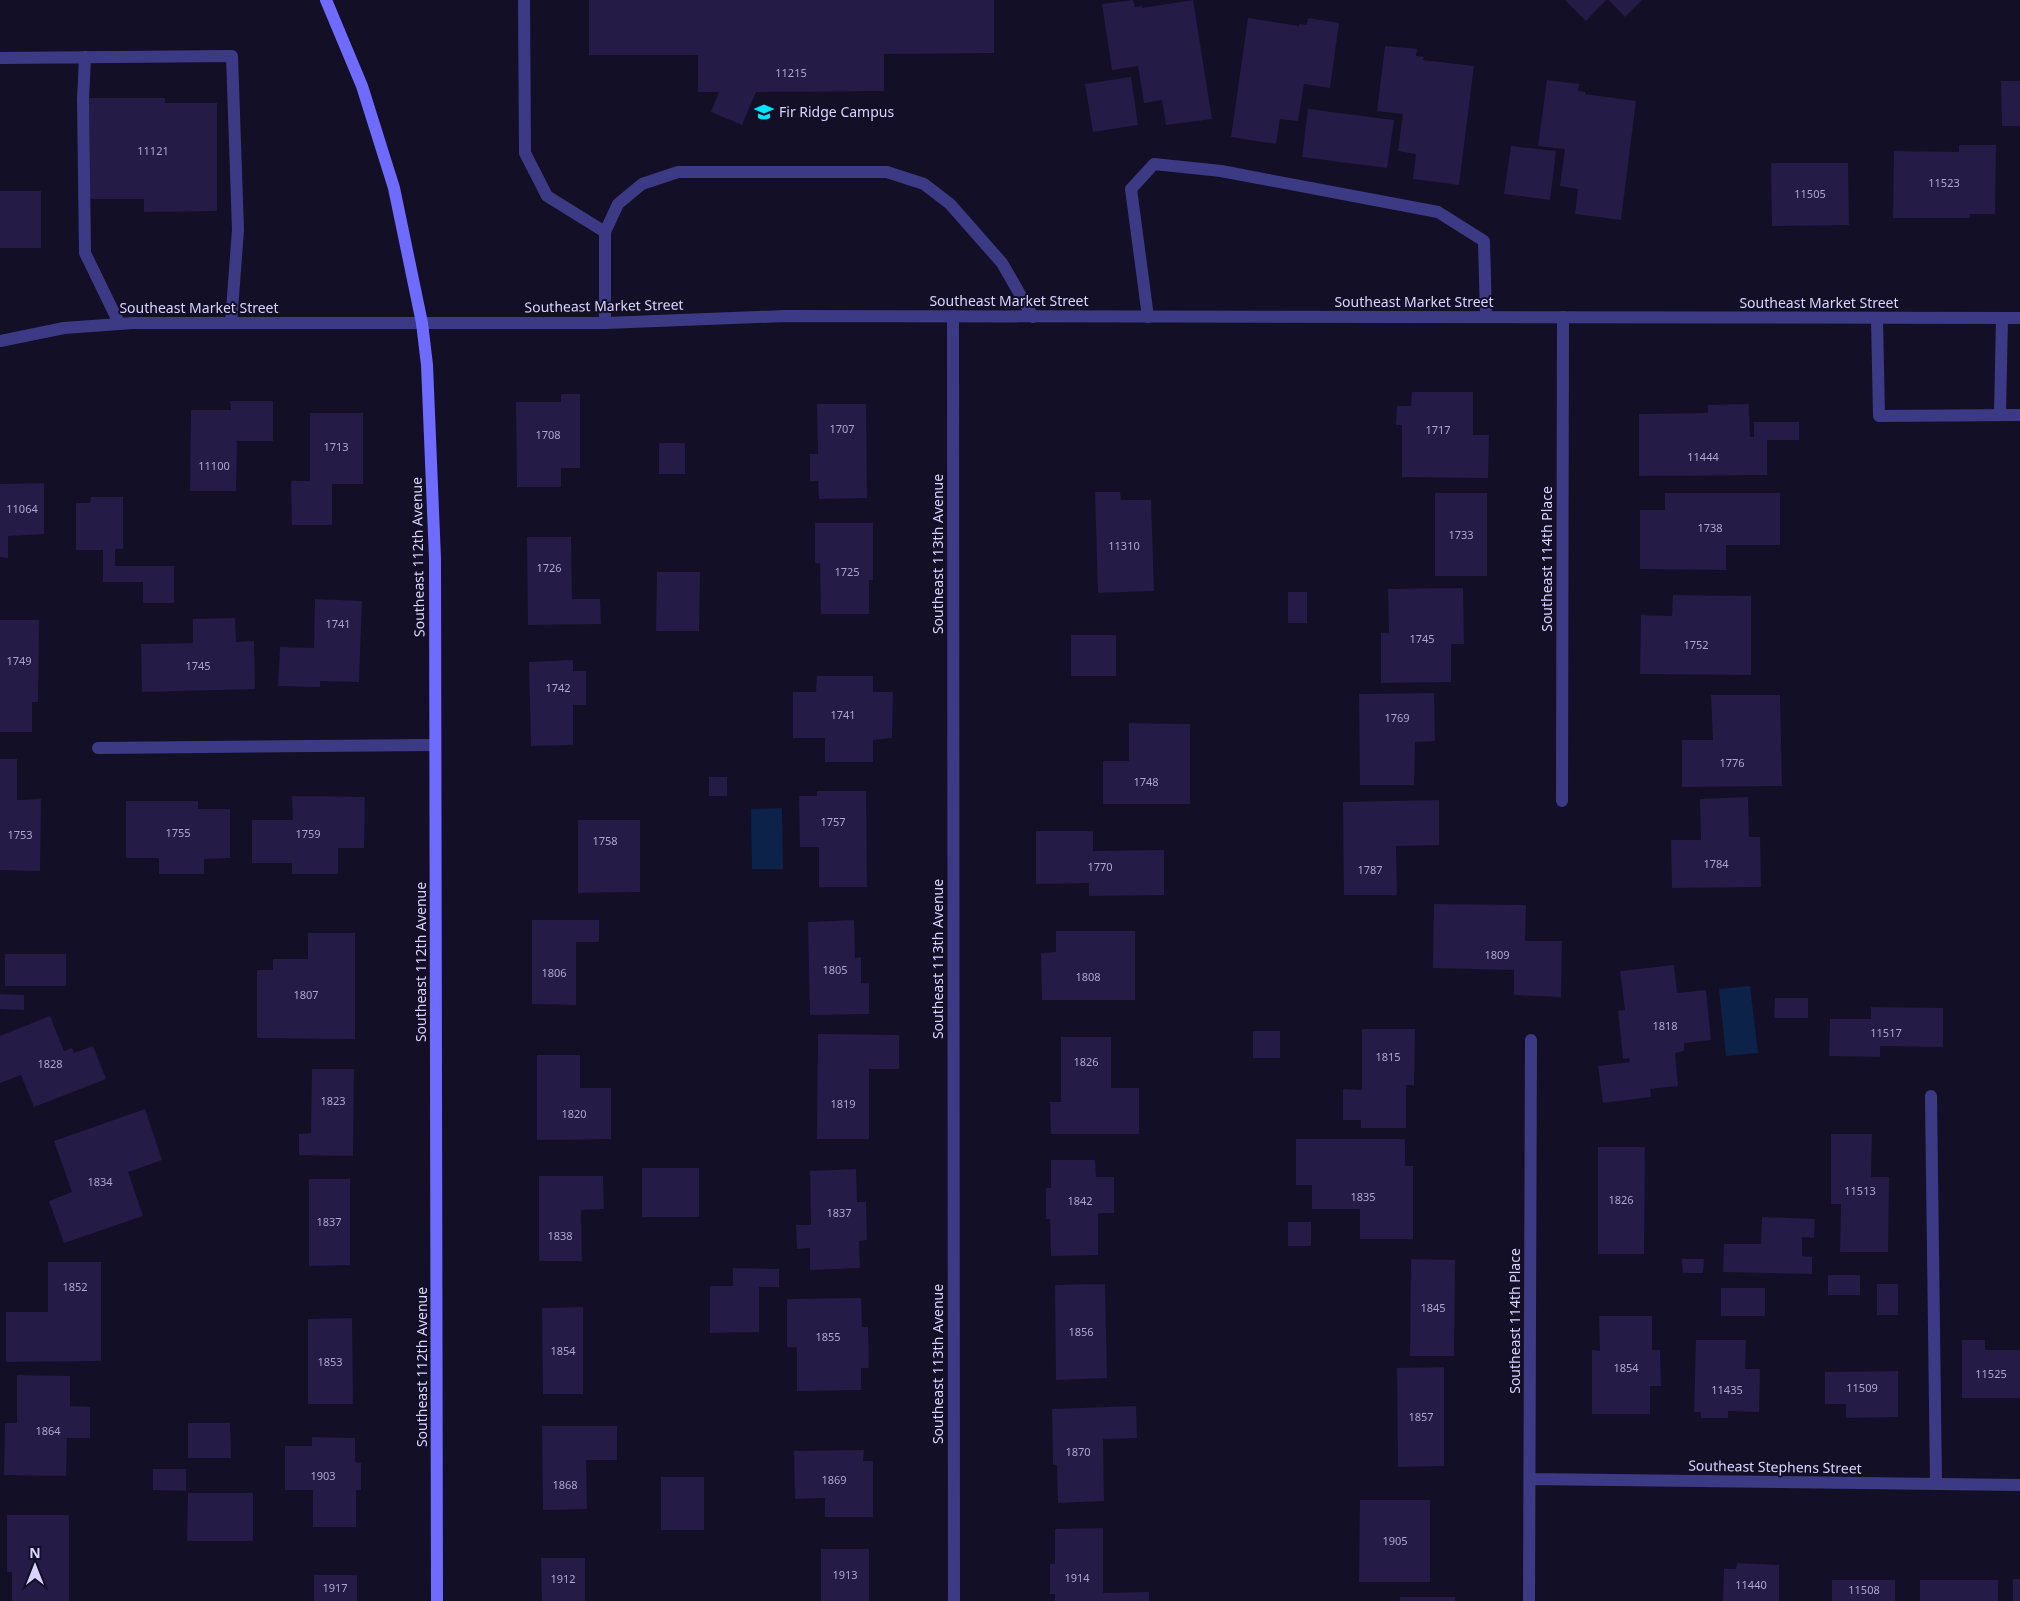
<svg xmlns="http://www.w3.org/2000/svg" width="2020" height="1601" font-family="'Noto Sans',sans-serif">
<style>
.water{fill:#0c2248}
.building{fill:#241b47}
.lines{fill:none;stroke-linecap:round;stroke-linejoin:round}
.service{stroke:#3d3a85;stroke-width:12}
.minor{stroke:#3d3a85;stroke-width:12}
.tertiary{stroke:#3d3a85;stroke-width:12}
.secondary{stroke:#6f6bff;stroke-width:12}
.labels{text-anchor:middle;stroke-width:4;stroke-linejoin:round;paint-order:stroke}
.number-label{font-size:11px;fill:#aca6d1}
.poi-label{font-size:14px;fill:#d9d4ff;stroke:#130f26;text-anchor:start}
.street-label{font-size:14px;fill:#d9d4ff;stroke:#130f26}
</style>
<rect width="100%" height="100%" fill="#130f26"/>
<!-- water -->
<path class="water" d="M 782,808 L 783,869 L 752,869 L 751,809 Z
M 1750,986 L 1758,1053 L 1726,1056 L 1719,989 Z"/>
<!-- building -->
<path class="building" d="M 589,0 L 994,0 L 994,53 L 884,54 L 884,91 L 756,92 L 742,125 L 711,112 L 719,92 L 698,92 L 698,55 L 589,55 Z
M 1133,0 L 1135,7 L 1142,6 L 1142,8 L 1193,0 L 1212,119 L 1166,125 L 1162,100 L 1144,103 L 1138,66 L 1112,70 L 1102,4 Z
M 1565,0 L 1606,0 L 1586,21 Z
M 1609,0 L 1642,0 L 1625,17 Z
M 1248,18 L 1299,26 L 1299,24 L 1307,25 L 1308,18 L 1339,23 L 1330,88 L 1304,84 L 1298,121 L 1280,119 L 1276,144 L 1231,137 Z
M 1385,46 L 1417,49 L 1416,56 L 1424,57 L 1423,60 L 1474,66 L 1459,185 L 1413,179 L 1416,154 L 1398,151 L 1403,114 L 1377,111 Z
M 1131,77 L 1138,125 L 1093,132 L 1085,84 Z
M 1547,80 L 1579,84 L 1578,91 L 1585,92 L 1585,94 L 1636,101 L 1621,220 L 1575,214 L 1578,189 L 1560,186 L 1565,149 L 1538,146 Z
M 2001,81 L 2020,81 L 2020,126 L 2002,126 Z
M 89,98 L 165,98 L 165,103 L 217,103 L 217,211 L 144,212 L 144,199 L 90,199 Z
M 1308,109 L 1394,120 L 1387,168 L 1302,157 Z
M 1959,145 L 1996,145 L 1995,214 L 1970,214 L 1970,218 L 1893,218 L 1894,151 L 1959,152 Z
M 1511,146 L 1556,151 L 1550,200 L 1504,194 Z
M 1771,163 L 1848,163 L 1849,225 L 1772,226 Z
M 0,191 L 41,191 L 41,248 L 0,248 Z
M 1412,392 L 1473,392 L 1473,435 L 1489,435 L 1488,478 L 1402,477 L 1402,425 L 1396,425 L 1397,406 L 1411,406 Z
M 561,394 L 580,394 L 580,468 L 561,468 L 561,487 L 517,487 L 516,402 L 561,402 Z
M 230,401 L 273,401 L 273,441 L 237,441 L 236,491 L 190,491 L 191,410 L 231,410 Z
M 817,404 L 866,404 L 867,498 L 819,499 L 818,481 L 810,481 L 810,454 L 818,454 Z
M 1749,404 L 1750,437 L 1754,437 L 1754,422 L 1799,422 L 1799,440 L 1767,440 L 1767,475 L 1639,476 L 1639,414 L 1708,413 L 1708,405 Z
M 310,413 L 363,413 L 363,484 L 332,484 L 332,525 L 292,525 L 291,481 L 310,481 Z
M 659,443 L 685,443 L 685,474 L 659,474 Z
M 44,483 L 44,534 L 8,536 L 8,558 L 0,557 L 0,484 Z
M 1095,492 L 1120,492 L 1121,500 L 1151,500 L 1154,591 L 1098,593 Z
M 1435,493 L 1487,493 L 1487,576 L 1435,576 Z
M 1665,493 L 1780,493 L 1780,545 L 1726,545 L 1726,570 L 1640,569 L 1640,510 L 1665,510 Z
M 91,497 L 123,497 L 123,549 L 115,549 L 115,566 L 174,566 L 174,603 L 143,603 L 143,582 L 103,582 L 103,550 L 76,550 L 76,503 L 90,503 Z
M 815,523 L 873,523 L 873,580 L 869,580 L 869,614 L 821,614 L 820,563 L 815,563 Z
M 527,537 L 571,537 L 572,599 L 600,599 L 601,624 L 528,625 Z
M 657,572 L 700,572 L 699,631 L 656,631 Z
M 1463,588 L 1464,644 L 1451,644 L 1451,682 L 1381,683 L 1381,633 L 1389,633 L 1388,589 Z
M 1288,592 L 1307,592 L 1307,623 L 1288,623 Z
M 1673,595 L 1751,596 L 1751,675 L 1640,674 L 1641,615 L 1672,616 Z
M 315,599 L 362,601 L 359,682 L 320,681 L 320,687 L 278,686 L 280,647 L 314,648 Z
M 235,618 L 236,642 L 254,641 L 255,689 L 142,692 L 141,644 L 193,643 L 193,619 Z
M 0,620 L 39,620 L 38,702 L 32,702 L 32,732 L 0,732 Z
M 1071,635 L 1116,635 L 1116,676 L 1071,676 Z
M 573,660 L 573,671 L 586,671 L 586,705 L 573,705 L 573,745 L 531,746 L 529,662 Z
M 817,676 L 873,676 L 873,692 L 893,692 L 892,738 L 873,740 L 873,762 L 825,762 L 825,738 L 793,738 L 793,692 L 816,692 Z
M 1434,693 L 1435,741 L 1415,742 L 1414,785 L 1360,785 L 1359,694 Z
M 1711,695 L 1780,695 L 1782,786 L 1682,787 L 1682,740 L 1713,740 Z
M 1129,723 L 1190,724 L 1190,804 L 1103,804 L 1103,761 L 1129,761 Z
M 0,759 L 17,759 L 17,800 L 41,799 L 40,871 L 0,870 Z
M 709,777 L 727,777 L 727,796 L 709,796 Z
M 817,791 L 866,791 L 867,887 L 819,887 L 819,847 L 800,847 L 799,796 L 817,796 Z
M 292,796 L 365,797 L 364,848 L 338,848 L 338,874 L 292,874 L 292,863 L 252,863 L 252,820 L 293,820 Z
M 1748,797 L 1749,837 L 1760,837 L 1761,887 L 1672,888 L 1671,840 L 1701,840 L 1700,799 Z
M 1439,800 L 1439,845 L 1396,846 L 1397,895 L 1344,895 L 1343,802 Z
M 126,801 L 198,801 L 198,809 L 230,809 L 230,858 L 204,859 L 204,874 L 159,874 L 159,858 L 126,858 Z
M 578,820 L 640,820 L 640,892 L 578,893 Z
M 1036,831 L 1093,831 L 1093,851 L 1164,850 L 1164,895 L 1089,896 L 1089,883 L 1036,884 Z
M 1434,904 L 1526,905 L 1525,941 L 1562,941 L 1561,997 L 1514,995 L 1514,970 L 1433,968 Z
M 532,920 L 599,920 L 599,942 L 576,942 L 576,1005 L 532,1004 Z
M 854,920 L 855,958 L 861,957 L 861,983 L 869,983 L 869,1014 L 810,1015 L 808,922 Z
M 1056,931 L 1135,931 L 1135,1000 L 1042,1000 L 1041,953 L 1056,952 Z
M 308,933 L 355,933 L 355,1039 L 257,1038 L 257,970 L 273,970 L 273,959 L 308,959 Z
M 5,954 L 66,954 L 66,986 L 5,986 Z
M 1674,965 L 1677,993 L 1706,990 L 1711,1040 L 1684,1043 L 1684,1051 L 1675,1053 L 1678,1086 L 1650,1089 L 1651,1097 L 1603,1103 L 1598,1066 L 1630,1062 L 1629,1058 L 1623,1059 L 1618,1011 L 1625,1010 L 1620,971 Z
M 0,994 L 24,995 L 24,1010 L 0,1009 Z
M 1775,998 L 1808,998 L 1808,1018 L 1774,1018 Z
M 1871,1007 L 1943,1008 L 1943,1047 L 1880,1046 L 1880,1057 L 1829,1056 L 1830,1019 L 1871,1019 Z
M 50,1016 L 64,1051 L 72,1048 L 74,1053 L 93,1046 L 106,1079 L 34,1107 L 21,1075 L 0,1083 L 0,1036 Z
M 1362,1029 L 1415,1029 L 1414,1085 L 1406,1085 L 1406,1128 L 1361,1128 L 1361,1120 L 1343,1120 L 1343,1089 L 1362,1090 Z
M 1253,1031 L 1280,1031 L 1280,1058 L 1253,1058 Z
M 818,1034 L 899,1035 L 899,1069 L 869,1069 L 869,1139 L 817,1139 Z
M 1061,1037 L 1111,1037 L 1111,1088 L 1139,1088 L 1139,1134 L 1051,1134 L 1050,1102 L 1061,1102 Z
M 537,1055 L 580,1055 L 580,1088 L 611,1088 L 611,1139 L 537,1140 Z
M 312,1069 L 354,1069 L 353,1156 L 299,1155 L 299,1134 L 311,1133 Z
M 145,1109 L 162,1160 L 128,1172 L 143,1216 L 64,1243 L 49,1201 L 72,1192 L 54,1141 Z
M 1831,1134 L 1872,1134 L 1871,1177 L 1889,1177 L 1888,1252 L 1840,1252 L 1841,1204 L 1831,1204 Z
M 1296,1139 L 1405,1139 L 1405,1166 L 1413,1166 L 1413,1239 L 1360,1239 L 1360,1209 L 1312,1209 L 1312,1185 L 1296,1185 Z
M 1598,1147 L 1645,1147 L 1644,1254 L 1598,1254 Z
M 1051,1160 L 1095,1160 L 1096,1177 L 1114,1177 L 1114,1213 L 1098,1213 L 1098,1255 L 1051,1256 L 1050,1219 L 1046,1219 L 1046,1188 L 1051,1188 Z
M 642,1168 L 699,1168 L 699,1217 L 642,1217 Z
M 856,1169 L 857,1202 L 866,1202 L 867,1240 L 859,1241 L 860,1268 L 810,1270 L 810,1248 L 797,1249 L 796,1225 L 811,1225 L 810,1171 Z
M 539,1176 L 603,1176 L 604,1209 L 581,1210 L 582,1261 L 539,1261 Z
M 309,1179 L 350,1179 L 350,1265 L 309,1266 Z
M 1762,1217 L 1815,1219 L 1814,1238 L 1802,1237 L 1802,1256 L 1812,1257 L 1812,1274 L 1723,1272 L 1724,1244 L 1761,1244 Z
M 1288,1222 L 1311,1222 L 1311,1246 L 1288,1246 Z
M 1411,1259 L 1455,1260 L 1454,1356 L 1410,1356 Z
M 1682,1259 L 1704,1259 L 1703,1273 L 1683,1273 Z
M 48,1262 L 101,1262 L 101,1361 L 6,1362 L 6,1312 L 48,1312 Z
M 733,1268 L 779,1269 L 779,1287 L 759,1287 L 759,1332 L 710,1333 L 710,1286 L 733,1286 Z
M 1828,1275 L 1860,1275 L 1860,1295 L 1828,1295 Z
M 1105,1284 L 1107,1378 L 1056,1380 L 1055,1285 Z
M 1877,1284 L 1898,1284 L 1898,1315 L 1877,1315 Z
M 1721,1288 L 1765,1288 L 1765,1316 L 1721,1316 Z
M 861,1298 L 862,1327 L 868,1327 L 869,1368 L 861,1368 L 861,1390 L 797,1391 L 797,1347 L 787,1347 L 787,1299 Z
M 583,1307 L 583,1394 L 543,1394 L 542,1308 Z
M 1599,1316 L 1652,1316 L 1652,1350 L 1660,1350 L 1661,1386 L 1650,1386 L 1650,1414 L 1592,1414 L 1592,1350 L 1600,1351 Z
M 352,1318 L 353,1404 L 308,1404 L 308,1319 Z
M 1696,1340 L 1746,1340 L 1745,1369 L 1760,1369 L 1759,1412 L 1728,1411 L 1728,1418 L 1701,1418 L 1701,1412 L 1694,1412 Z
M 1962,1340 L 1985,1340 L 1985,1350 L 2020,1350 L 2020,1398 L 1962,1398 Z
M 1444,1367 L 1444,1466 L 1398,1467 L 1397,1368 Z
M 1898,1371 L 1898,1417 L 1846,1418 L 1846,1404 L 1825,1404 L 1825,1372 Z
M 17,1375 L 70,1376 L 70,1406 L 90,1407 L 90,1438 L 67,1438 L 66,1476 L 4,1475 L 5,1423 L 17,1423 Z
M 1136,1406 L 1137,1438 L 1103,1439 L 1104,1501 L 1058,1503 L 1057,1465 L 1053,1465 L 1052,1409 Z
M 188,1423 L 230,1423 L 231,1458 L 188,1458 Z
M 542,1426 L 617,1426 L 617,1460 L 586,1460 L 587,1509 L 543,1510 Z
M 312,1437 L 355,1438 L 355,1462 L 361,1463 L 361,1490 L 356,1490 L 356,1527 L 313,1527 L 313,1490 L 285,1490 L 285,1446 L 312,1446 Z
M 864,1450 L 863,1461 L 873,1461 L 873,1517 L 825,1517 L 825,1498 L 795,1499 L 794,1451 Z
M 153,1469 L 186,1469 L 186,1491 L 153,1490 Z
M 661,1477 L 704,1477 L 704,1530 L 661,1530 Z
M 188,1493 L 253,1493 L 253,1541 L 187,1541 Z
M 1360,1500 L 1430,1500 L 1430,1582 L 1359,1582 Z
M 7,1515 L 69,1515 L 69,1601 L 12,1601 L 12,1572 L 7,1572 Z
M 1103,1528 L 1103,1593 L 1149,1592 L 1149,1601 L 1055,1601 L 1055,1594 L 1050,1594 L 1050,1564 L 1055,1564 L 1055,1529 Z
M 821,1549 L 869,1549 L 869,1601 L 821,1601 Z
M 541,1558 L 585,1558 L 585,1601 L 542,1601 Z
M 1737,1563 L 1779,1565 L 1779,1601 L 1723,1601 L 1724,1569 L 1736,1569 Z
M 314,1575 L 357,1575 L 357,1601 L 314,1601 Z
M 2013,1579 L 2020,1579 L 2020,1601 L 2013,1601 Z
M 1832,1580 L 1895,1580 L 1895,1601 L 1832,1601 Z
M 1920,1580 L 1998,1580 L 1998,1601 L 1920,1601 Z
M 1400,1597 L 1455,1597 L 1455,1601 L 1400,1601 Z"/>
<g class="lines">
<!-- service -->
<path class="service" d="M 524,0 L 525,153 L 547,196 L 605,232
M 85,57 L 83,100 L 85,253 L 119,323
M 0,58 L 232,56 L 238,230 L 231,323
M 1148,317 L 1131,189 L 1154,164 L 1221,171 L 1438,212 L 1484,241 L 1486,317
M 1877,318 L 1879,416 L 2020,415
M 605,323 L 605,232 L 618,204 L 642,184 L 678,172 L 887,172 L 924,184 L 950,204 L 1002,263 L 1033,317
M 2000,414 L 2002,318
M 98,748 L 435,745
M 1931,1096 L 1936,1483"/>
<!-- minor -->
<path class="minor" d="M 953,316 L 954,1601
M 1562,801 L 1563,317
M 1530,1479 L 2020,1485
M 1529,1601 L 1531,1040"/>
<!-- tertiary -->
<path class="tertiary" d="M 0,341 L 64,328 L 133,323 L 605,323 L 785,316 L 2020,318"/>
<!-- secondary -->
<path class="secondary" d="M 326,0 L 362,86 L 394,188 L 422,323 L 427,365 L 435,559 L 437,1601"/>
</g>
<!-- icons -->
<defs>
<g id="school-bare" transform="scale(1.5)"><path d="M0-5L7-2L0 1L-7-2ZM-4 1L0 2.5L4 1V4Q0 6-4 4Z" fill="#00e5ff" stroke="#130f26" stroke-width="2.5" paint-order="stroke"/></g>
</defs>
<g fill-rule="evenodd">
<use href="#school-bare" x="764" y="112"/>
</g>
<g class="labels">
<!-- number labels -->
<g class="number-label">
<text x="791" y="77">11215</text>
<text x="153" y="155">11121</text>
<text x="1944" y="187">11523</text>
<text x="1810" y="198">11505</text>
<text x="842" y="433">1707</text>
<text x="1438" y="434">1717</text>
<text x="548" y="439">1708</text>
<text x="336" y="451">1713</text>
<text x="1703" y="461">11444</text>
<text x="214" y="470">11100</text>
<text x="22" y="513">11064</text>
<text x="1710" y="532">1738</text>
<text x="1461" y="539">1733</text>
<text x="1124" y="550">11310</text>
<text x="549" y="572">1726</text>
<text x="847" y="576">1725</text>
<text x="338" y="628">1741</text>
<text x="1422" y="643">1745</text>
<text x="1696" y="649">1752</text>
<text x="19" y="665">1749</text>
<text x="198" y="670">1745</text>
<text x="558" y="692">1742</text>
<text x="843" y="719">1741</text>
<text x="1397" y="722">1769</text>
<text x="1732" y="767">1776</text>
<text x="1146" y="786">1748</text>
<text x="833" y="826">1757</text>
<text x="178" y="837">1755</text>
<text x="308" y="838">1759</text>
<text x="20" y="839">1753</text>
<text x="605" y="845">1758</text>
<text x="1716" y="868">1784</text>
<text x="1100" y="871">1770</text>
<text x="1370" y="874">1787</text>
<text x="1497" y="959">1809</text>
<text x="835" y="974">1805</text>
<text x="554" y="977">1806</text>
<text x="1088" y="981">1808</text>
<text x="306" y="999">1807</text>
<text x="1665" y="1030">1818</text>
<text x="1886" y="1037">11517</text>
<text x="1388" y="1061">1815</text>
<text x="1086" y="1066">1826</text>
<text x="50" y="1068">1828</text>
<text x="333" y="1105">1823</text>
<text x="843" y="1108">1819</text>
<text x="574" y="1118">1820</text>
<text x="100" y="1186">1834</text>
<text x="1860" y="1195">11513</text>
<text x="1363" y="1201">1835</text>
<text x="1621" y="1204">1826</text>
<text x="1080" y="1205">1842</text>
<text x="839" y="1217">1837</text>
<text x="329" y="1226">1837</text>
<text x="560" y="1240">1838</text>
<text x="75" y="1291">1852</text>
<text x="1433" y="1312">1845</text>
<text x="1081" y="1336">1856</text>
<text x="828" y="1341">1855</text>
<text x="563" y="1355">1854</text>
<text x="330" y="1366">1853</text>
<text x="1626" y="1372">1854</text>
<text x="1991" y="1378">11525</text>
<text x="1862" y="1392">11509</text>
<text x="1727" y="1394">11435</text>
<text x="1421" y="1421">1857</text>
<text x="48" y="1435">1864</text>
<text x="1078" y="1456">1870</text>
<text x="323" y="1480">1903</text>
<text x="834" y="1484">1869</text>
<text x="565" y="1489">1868</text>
<text x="1395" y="1545">1905</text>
<text x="845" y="1579">1913</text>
<text x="1077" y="1582">1914</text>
<text x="563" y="1583">1912</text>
<text x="1751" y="1589">11440</text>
<text x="335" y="1592">1917</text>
<text x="1864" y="1594">11508</text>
</g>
<!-- poi labels -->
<g class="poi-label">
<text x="779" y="117">Fir Ridge Campus</text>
</g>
<!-- street labels -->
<g class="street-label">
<text x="1009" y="306">Southeast Market Street</text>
<text x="1414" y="307">Southeast Market Street</text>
<text x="1819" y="308">Southeast Market Street</text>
<text transform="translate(604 306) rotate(-1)" y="5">Southeast Market Street</text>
<text x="199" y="313">Southeast Market Street</text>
<text transform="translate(938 554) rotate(-90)" y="5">Southeast 113th Avenue</text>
<text transform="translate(418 557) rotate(-91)" y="5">Southeast 112th Avenue</text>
<text transform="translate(1547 559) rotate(-90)" y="5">Southeast 114th Place</text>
<text transform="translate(938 959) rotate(-90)" y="5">Southeast 113th Avenue</text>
<text transform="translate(421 962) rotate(-90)" y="5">Southeast 112th Avenue</text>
<text transform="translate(1515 1321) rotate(-90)" y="5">Southeast 114th Place</text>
<text transform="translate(938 1364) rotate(-90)" y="5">Southeast 113th Avenue</text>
<text transform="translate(422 1367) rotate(-90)" y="5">Southeast 112th Avenue</text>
<text transform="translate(1775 1467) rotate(1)" y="5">Southeast Stephens Street</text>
</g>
</g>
<!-- north arrow -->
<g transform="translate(35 1566)" stroke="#130f26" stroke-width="4" paint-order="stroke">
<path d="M0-4L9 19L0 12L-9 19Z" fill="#d9d4ff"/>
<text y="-8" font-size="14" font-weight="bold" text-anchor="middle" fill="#d9d4ff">N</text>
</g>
</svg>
